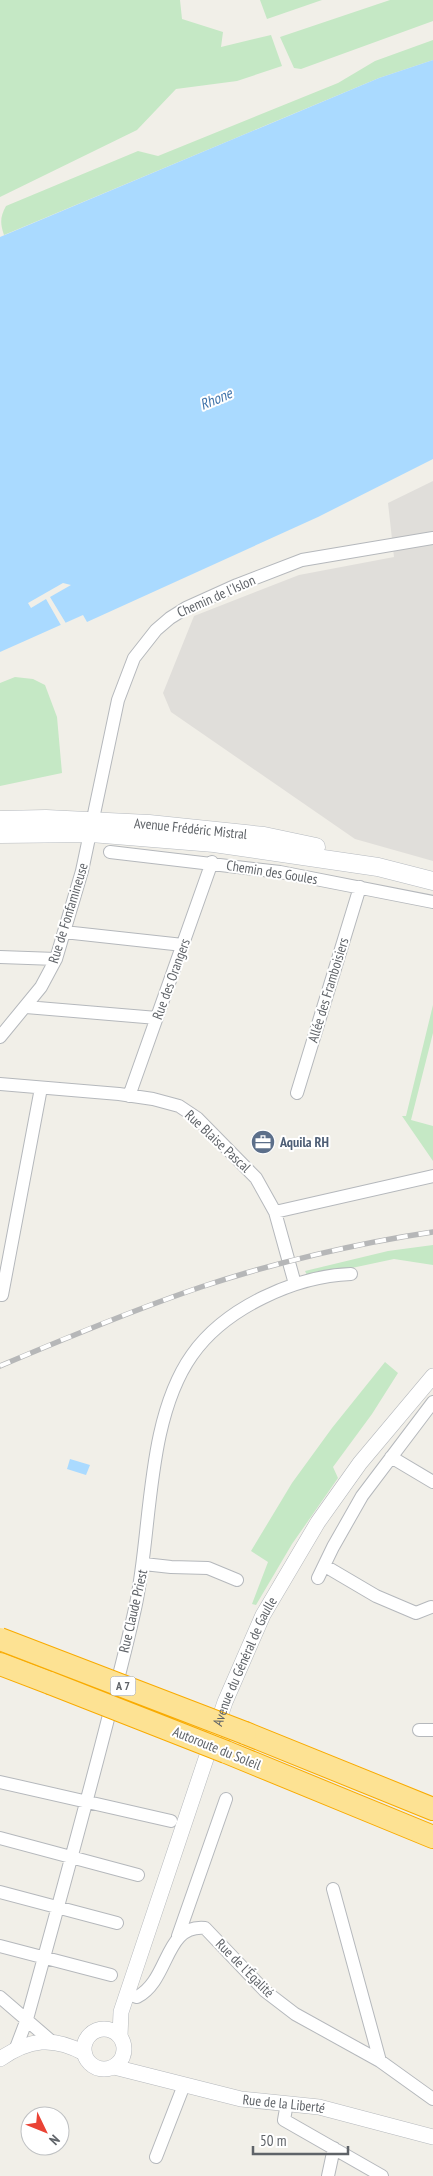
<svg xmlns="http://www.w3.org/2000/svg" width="433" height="2176" font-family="'PT Sans Narrow',sans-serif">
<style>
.industrial{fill:#e0deda}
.green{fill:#c5e8c5}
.water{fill:#aadaff}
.pier{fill:#f1efe8}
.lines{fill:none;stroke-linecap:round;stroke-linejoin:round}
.minor-casing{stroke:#b5b8bc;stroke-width:14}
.tertiary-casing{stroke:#b5b8bc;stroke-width:16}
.secondary-casing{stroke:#b6babf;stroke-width:19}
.motorway-casing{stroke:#f9ab00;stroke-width:24}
.minor{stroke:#fff;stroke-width:12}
.tertiary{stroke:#fff;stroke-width:15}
.secondary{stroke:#fff;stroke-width:18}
.motorway{stroke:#fde293;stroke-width:22}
.rail-casing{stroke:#b6b7b8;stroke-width:5.5}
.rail{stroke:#fff;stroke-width:4;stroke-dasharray:11;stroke-linecap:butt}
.motorway-bridge-casing{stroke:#f9ab00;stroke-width:24;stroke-linecap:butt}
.motorway-bridge{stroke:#fde293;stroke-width:22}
.labels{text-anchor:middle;stroke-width:4;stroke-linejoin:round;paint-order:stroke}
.shield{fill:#fff;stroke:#8f9295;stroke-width:1}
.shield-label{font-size:12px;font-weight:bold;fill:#5f6368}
.street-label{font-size:14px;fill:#5f6368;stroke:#fff}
.service-label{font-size:14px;font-weight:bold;fill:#4e5e75;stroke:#fff;text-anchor:start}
.water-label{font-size:15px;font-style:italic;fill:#4174aa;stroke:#fff}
</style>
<rect width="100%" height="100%" fill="#f1efe8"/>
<!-- industrial -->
<path class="industrial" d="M 433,481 L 433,861 L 355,839 L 171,712 L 163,693 L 194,616 L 299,575 L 394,557 L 388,503 Z"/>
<!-- green -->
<path class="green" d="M 0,0 L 180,0 L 182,19 L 223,32 L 221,47 L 271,35 L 282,66 L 237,81 L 176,89 L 137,130 L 0,197 Z
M 260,0 L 322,0 L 267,19 Z
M 390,0 L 433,0 L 433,21 L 301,69 L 294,68 L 280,37 Z
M 433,40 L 433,60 L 379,78 L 4,235 C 0,223 0,217 6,206 L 138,151 L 158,156 L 338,83 L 375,61 Z
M 15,677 L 33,679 L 45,685 L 57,717 L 62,773 L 0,786 L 0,683 Z
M 433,1005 L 433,1033 L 411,1120 L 433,1126 L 433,1161 L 402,1116 L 406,1116 Z
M 433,1245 L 433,1265 L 394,1259 L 347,1269 L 307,1275 L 305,1271 L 388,1251 Z
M 385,1362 L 398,1373 L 372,1414 L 333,1467 L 338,1478 L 292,1544 L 256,1605 L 252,1604 L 268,1562 L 251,1551 L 292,1483 L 332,1428 Z"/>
<!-- water -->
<path class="water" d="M 433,60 L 433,459 L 318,517 L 87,622 L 83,615 L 0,652 L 0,237 L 379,78 Z
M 70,1459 L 90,1465 L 86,1475 L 67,1469 Z"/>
<!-- pier -->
<path class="pier" d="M 63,583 L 71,585 L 50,597 L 67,625 L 62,627 L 46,599 L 31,608 L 28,603 Z"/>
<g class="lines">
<!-- minor casing -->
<g class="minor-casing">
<path id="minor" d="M 110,852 L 280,872 L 433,902
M 64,932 L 183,945
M 0,957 L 56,959
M 26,1007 L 157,1018
M 0,1037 L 41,987 L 56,959 L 82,871 L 118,700 L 134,658 L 156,630 L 170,618 L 186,608 L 237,585 L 302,560 L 433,538
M 0,1084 L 119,1094 L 153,1099 L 179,1106 L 197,1118 L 256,1178 L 275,1212 L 295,1284
M 297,1093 L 360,887
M 129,1096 L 212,862
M 275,1212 L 433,1176
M 2,1295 L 41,1088
M 391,1457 L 433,1482
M 144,1564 L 171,1567 L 208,1568 L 237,1580
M 325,1566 L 376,1596 L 416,1613 L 431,1607
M 318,1578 L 333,1547 L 362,1496 L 433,1402
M 419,1730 L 433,1730
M 0,1782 L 171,1821
M 0,1838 L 138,1875
M 333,1889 L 380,2061
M 0,1892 L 117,1923
M 178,1936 L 226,1799
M 0,1946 L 111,1975
M 128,1994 L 137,1997 C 170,1980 164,1924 205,1928 L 265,1991 L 295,2014 L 380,2061 L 433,2099
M 0,1997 L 51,2041
M 16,2048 L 27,2019 C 55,1918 83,1817 109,1715 C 118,1678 128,1642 136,1604 C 152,1527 146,1420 192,1355 C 225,1308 295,1276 351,1274
M 287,2103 L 284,2120 L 382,2176
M 156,2157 L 184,2085
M 328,2176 L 334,2148"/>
</g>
<!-- tertiary casing -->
<g class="tertiary-casing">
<g id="tertiary">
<circle cx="104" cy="2049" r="20"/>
<path id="s1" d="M 120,2036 L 121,2012 L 225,1702 L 263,1615 L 318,1522 L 360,1463 L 433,1376"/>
<path d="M 0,2059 C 29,2039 53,2036 84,2053"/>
<path id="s2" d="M 114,2067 L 241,2099 L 319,2107 L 433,2137"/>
</g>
</g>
<!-- secondary casing -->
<g class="secondary-casing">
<g id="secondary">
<path id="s3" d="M 0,820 L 46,819 L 149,824 L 264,836 L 316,847"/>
<path d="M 0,834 L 91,833 L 214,843 L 378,867 L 433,881"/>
</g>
</g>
<!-- motorway casing -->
<g class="motorway-casing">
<path id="motorway" d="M 0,1664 L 50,1683
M 245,1733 L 433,1809
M 226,1752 L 433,1837"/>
</g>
<!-- minor -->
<use href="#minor" class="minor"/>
<!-- tertiary -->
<use href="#tertiary" class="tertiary"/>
<!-- secondary -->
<use href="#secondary" class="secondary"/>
<!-- motorway -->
<use href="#motorway" class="motorway"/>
<!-- rail casing -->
<g class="rail-casing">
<path id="rail" d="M 0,1366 C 66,1338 133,1310 201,1287 C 273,1263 358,1243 433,1232"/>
</g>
<!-- rail -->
<use href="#rail" class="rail"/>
<!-- motorway-bridge casing -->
<g class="motorway-bridge-casing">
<path id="motorway-bridge" d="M 0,1639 L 245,1733
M 50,1683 L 226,1752"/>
</g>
<!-- motorway-bridge -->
<use href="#motorway-bridge" class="motorway-bridge"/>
</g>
<!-- icons -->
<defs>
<g id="office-disc" transform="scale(1.25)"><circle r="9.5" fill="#5c6f8a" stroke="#fff"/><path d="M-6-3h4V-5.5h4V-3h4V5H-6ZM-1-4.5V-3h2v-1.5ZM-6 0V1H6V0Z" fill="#fff"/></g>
</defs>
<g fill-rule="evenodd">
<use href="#office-disc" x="263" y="1142"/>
</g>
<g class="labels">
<!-- shield labels -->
<rect class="shield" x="110.5" y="1676.5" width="25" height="19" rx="4"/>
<g class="shield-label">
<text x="123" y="1690">A 7</text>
</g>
<!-- street labels -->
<g class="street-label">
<text transform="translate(216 596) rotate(-24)" y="5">Chemin de l'Islon</text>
<text dy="5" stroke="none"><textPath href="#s3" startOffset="191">Avenue Frédéric Mistral</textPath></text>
<text transform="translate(272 872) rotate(9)" y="5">Chemin des Goules</text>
<text transform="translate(68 913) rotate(-73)" y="5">Rue de Fonfamineuse</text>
<text transform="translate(171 979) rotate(-70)" y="5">Rue des Orangers</text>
<text transform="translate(328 990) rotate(-73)" y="5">Allée des Framboisiers</text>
<text transform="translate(218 1141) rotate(43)" y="5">Rue Blaise Pascal</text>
<text transform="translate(133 1611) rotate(-77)" y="5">Rue Claude Priest</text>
<text dy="5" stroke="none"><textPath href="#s1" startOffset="396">Avenue du Général de Gaulle</textPath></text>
<text transform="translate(217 1748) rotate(22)" y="5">Autoroute du Soleil</text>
<text transform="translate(245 1968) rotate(45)" y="5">Rue de l'Égalité</text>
<text dy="5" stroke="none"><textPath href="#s2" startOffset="174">Rue de la Liberté</textPath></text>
</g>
<!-- service labels -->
<g class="service-label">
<text x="280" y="1147">Aquila RH</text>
</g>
<!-- water labels -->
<g class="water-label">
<text transform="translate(216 399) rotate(-23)" y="5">Rhone</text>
</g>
</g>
<!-- north arrow -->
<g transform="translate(45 2131) rotate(133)"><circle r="24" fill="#ffffff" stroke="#bfc1c3"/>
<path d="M0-4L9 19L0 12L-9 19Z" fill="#ea4335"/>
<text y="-8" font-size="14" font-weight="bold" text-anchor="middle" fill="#5f6368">N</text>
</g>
<!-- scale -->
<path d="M253 2146v8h95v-8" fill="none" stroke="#5f6368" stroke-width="2.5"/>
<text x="260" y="2146" font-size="15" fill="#5f6368" stroke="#ffffff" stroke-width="4" paint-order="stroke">50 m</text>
</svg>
